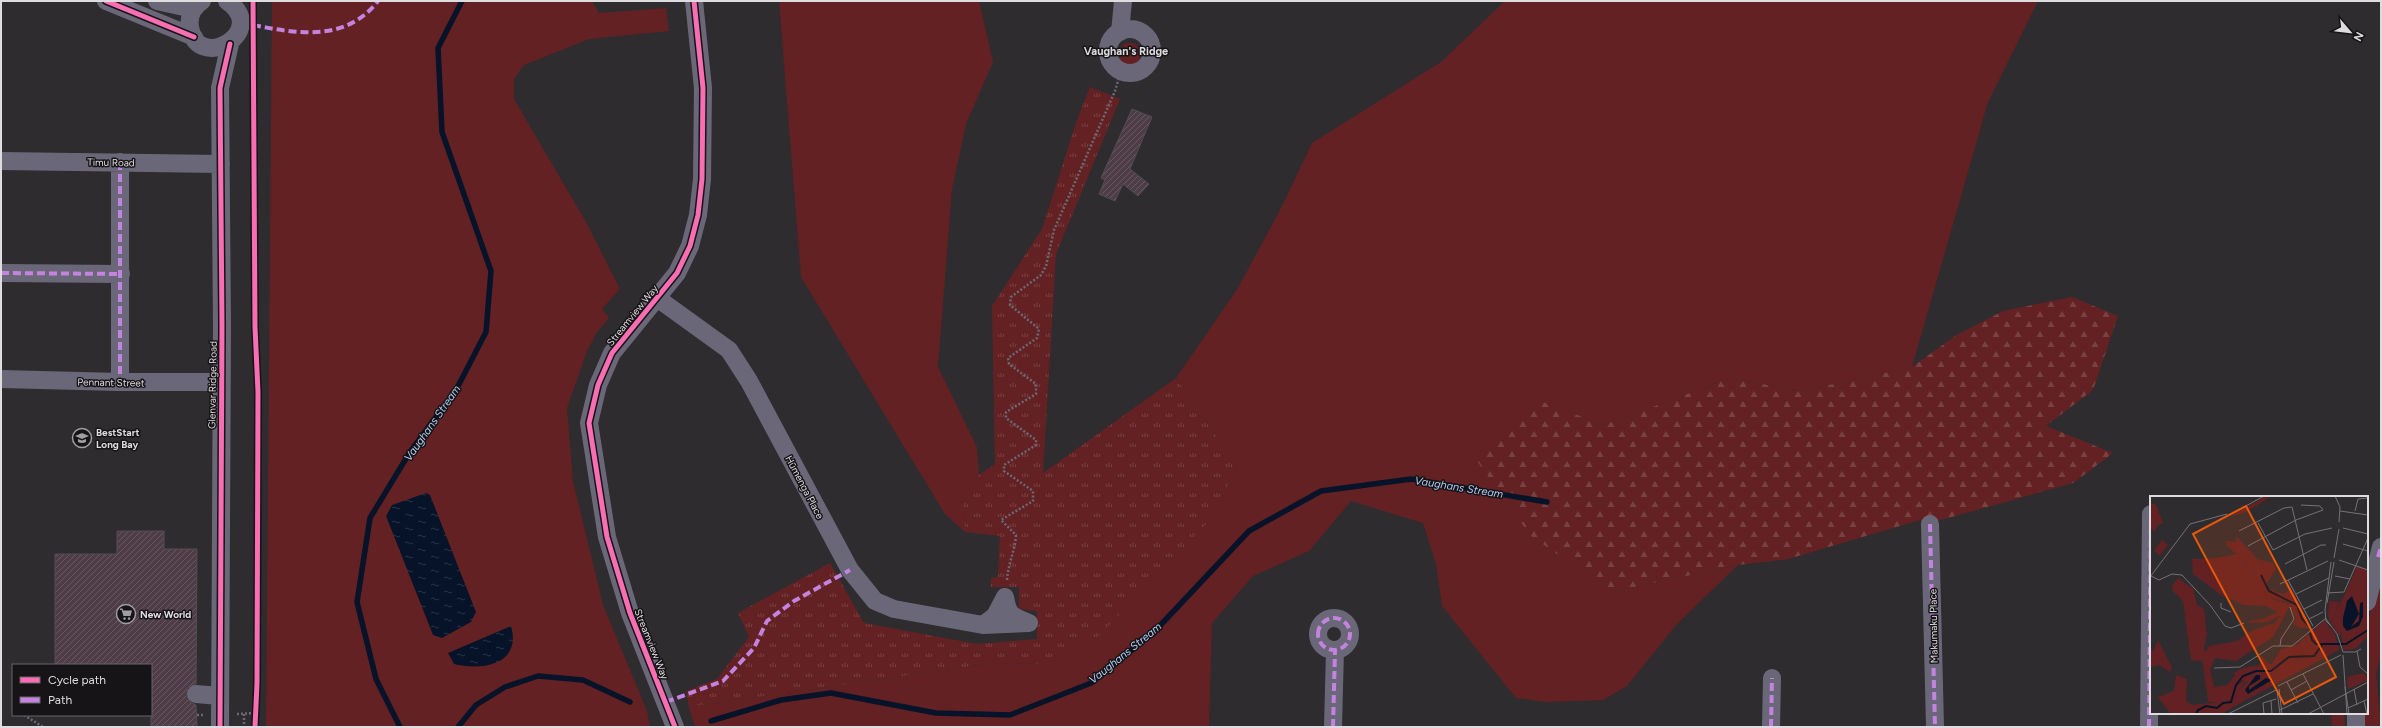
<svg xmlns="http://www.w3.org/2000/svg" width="2382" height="728" font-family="Figtree,sans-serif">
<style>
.grass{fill:#642123}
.forest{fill:url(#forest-firs)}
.park{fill:url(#park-tufts)}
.water{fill:url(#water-ripples)}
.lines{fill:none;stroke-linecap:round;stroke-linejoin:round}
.stream{stroke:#061328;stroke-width:5.5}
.building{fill:url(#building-hatch);stroke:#514f51}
.path{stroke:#6a6974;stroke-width:2.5;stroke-dasharray:2 2;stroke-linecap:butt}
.minor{stroke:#6a6878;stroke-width:18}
.quiet{stroke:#c483df;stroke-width:4;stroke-dasharray:8 4;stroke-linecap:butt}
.cycleway-casing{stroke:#161417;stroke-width:8}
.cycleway{stroke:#f96db3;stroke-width:5}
.labels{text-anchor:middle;stroke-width:3;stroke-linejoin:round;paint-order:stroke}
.street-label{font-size:10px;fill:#dfdcdf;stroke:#161417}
.poi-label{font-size:10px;font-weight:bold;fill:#dfdcdf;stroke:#161417;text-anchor:start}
.neighbourhood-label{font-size:11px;font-weight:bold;fill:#dfdcdf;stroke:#161417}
.water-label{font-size:11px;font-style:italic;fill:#b0cdf4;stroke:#161417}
.inset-river{fill:none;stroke:#061328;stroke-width:2}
.inset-road{fill:none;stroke:#757275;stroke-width:1}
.view{fill:#e8590c;fill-opacity:0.15;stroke:#e8590c;stroke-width:2}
.inset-edge{fill:none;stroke:#dfdcdf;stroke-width:2}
</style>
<defs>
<pattern id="forest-firs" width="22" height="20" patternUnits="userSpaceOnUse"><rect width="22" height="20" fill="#642123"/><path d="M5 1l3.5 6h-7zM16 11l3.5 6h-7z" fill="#7a4142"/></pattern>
<pattern id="park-tufts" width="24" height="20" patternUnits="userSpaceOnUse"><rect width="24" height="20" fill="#642123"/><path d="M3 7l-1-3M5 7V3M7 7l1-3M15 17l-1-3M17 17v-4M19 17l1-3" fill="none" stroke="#7a4142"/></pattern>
<pattern id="water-ripples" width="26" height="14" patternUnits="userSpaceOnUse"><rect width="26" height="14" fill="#061328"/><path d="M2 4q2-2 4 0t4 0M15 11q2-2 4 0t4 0" fill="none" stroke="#2a3547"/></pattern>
<pattern id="building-hatch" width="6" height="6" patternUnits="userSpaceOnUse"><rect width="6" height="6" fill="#4e3c47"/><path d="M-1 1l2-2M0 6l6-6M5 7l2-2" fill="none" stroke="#675861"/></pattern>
</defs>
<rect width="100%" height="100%" fill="#2e2c2f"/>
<!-- grass -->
<path class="grass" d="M 272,1 L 592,1 L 599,13 L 666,8 L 669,31 L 589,39 L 524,65 L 514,79 L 514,99 L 586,222 L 620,289 L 602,309 L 609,318 L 597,332 L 587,351 L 567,408 L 573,481 L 603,605 L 647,711 L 650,727 L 266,727 Z
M 779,1 L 979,1 L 993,62 L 966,124 L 952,189 L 938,367 L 977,447 L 979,475 L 962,498 L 965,532 L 945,514 L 801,277 Z
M 1505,1 L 2038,1 L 1988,102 L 1912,367 L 1801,391 L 1730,378 L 1604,425 L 1535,399 L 1611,592 L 1738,565 L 1677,624 L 1627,686 L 1603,700 L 1546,702 L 1516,698 L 1442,606 L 1436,564 L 1423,523 L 1351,501 L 1309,551 L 1253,576 L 1212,623 L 1209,727 L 695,727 L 689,707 L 992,663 L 1043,664 L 1237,468 L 1176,378 L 1238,288 L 1281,208 L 1312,143 L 1441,62 Z
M1119 54a11 11 0 1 1 22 0a11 11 0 1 1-22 0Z
M 2381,574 L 2381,656 L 2376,673 L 2381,727 L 2363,727 L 2362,713 L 2367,713 L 2367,626 Z
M 2331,713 L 2344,713 L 2345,727 L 2332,727 Z"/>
<!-- forest -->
<path class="forest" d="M 2072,297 L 2118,316 L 2093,390 L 2046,426 L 2113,453 L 2073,483 L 1941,520 L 1920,520 L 1788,559 L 1738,565 L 1611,592 L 1530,535 L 1477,461 L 1500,431 L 1535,399 L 1604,425 L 1730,378 L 1801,391 L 1912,367 L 1955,336 L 2003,311 Z"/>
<!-- park -->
<path class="park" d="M 1090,87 L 1120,99 L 1056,254 L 1043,473 L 1176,378 L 1237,467 L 1211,519 L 1099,636 L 1043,664 L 992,663 L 689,707 L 686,691 L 717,679 L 749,637 L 738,613 L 830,563 L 864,623 L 977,644 L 1037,639 L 1037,611 L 1019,609 L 1019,587 L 991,587 L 991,578 L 998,577 L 1000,536 L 965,532 L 962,498 L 979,475 L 995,464 L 992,306 L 1042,229 L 1078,117 Z"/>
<!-- water -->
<path class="water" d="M 426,493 L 430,495 L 476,612 L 471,622 L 442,638 L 433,635 L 386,516 L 392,505 Z
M 511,626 C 522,664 483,671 454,664 L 448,653 Z"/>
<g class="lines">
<!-- stream -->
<path class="stream" d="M 711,721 L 781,700 L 831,693 L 936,713 L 1010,715 L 1091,683 L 1154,632 L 1249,531 L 1321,491 L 1411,479 L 1547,502
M 400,727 L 376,679 L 357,602 L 370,518 L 410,452 L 456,390 L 486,332 L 491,271 L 442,132 L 438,48 L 462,1
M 458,727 L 476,705 L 505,687 L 538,676 L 583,680 L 630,702"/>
</g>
<!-- building -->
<path class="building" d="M 1132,109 L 1152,117 L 1130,169 L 1149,184 L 1138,196 L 1123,184 L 1115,201 L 1099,194 L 1105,180 L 1101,178 Z
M 117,531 L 164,531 L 164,549 L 197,549 L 196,684 L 188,688 L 186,694 L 190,702 L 196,705 L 197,727 L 151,726 L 151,665 L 55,665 L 55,554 L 117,554 Z"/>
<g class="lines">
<!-- path -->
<path class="path" d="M 1007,580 C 1008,564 1015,551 1016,535 L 1001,520 L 1033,501 L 1033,491 L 1004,471 L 1004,465 L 1036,445 L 1036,440 L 1006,418 L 1006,412 L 1036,394 L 1036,384 L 1009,364 L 1008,358 L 1037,338 L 1039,329 L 1010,305 L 1011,297 L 1041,275 L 1046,266 L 1054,230 L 1115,91 L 1121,71
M 237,714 L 255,713
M 244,714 L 244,727
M 24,715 L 43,727
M 197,715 L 203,715"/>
<!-- minor -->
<path class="minor" d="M 106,1 L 194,37
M 157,1 L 193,9
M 202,1 C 193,7 188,16 190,27 C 197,74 271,31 227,1
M1108 51a22 22 0 1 1 44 0a22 22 0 1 1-44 0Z
M 1120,32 L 1123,1
M 1,161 L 221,164
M 120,162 L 120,382
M 1,273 L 121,274
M 657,298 L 729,350 L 749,381 L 850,570 L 875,601 L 894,609 L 983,625 L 1029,623 C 1012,616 1008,616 1005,597 L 995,616 L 983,625
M 1,379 L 120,382 L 221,382
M 1930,524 L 1935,727
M 2367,602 L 2381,547
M1318 634a16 16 0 1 1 32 0a16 16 0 1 1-32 0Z
M 196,694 L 220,696
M 2356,713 L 2356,727
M 220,727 L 222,326 L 220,88 L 230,44
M 675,727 L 630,613 L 607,537 L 589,423 L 598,385 L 612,353 L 677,273 L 690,246 L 698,215 L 702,179 L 703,88 L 694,1
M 1333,727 L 1335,650
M 1771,727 L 1772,678
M 2149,727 L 2151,514"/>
<!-- quiet -->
<path class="quiet" d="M 253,25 C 298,34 346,42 378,1
M 120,162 L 120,382
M 1,273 L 121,274
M 1930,524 L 1935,727
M 2378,557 L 2381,547
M1318 634a16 16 0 1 1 32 0a16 16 0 1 1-32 0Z
M 666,702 L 723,681 L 754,648 L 767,621 L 794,601 L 850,570
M 1333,727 L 1335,650
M 1771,727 L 1772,678
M 2149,727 L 2151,514"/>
<!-- cycleway casing -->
<g class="cycleway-casing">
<path id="cycleway" d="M 106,1 L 194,37
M 253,1 L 255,327 L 258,392 L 257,683 L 255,727
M 220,727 L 222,326 L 220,88 L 230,44
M 675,727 L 630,613 L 607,537 L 589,423 L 598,385 L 612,353 L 677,273 L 690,246 L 698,215 L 702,179 L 703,88 L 694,1"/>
</g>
<!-- cycleway -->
<use href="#cycleway" class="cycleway"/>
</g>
<!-- icons -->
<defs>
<g id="school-ring" transform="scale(1)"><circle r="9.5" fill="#161417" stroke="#a19ea1" stroke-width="1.5"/><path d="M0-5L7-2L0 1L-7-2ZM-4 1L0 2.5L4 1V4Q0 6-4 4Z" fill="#a19ea1"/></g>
<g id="supermarket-ring" transform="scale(1)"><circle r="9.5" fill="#161417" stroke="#a19ea1" stroke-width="1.5"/><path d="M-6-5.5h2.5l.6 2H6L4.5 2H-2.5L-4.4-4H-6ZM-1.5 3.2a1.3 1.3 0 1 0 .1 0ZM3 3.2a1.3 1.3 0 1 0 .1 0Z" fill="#a19ea1"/></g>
</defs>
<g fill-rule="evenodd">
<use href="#school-ring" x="82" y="438"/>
<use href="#supermarket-ring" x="126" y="614"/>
</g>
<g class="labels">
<!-- street labels -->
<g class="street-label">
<text transform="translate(111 162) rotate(1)" y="4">Timu Road</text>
<text transform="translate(632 315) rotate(-51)" y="4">Streamview Way</text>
<text transform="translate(111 382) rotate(1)" y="4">Pennant Street</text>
<text transform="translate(212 385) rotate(-89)" y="4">Glenvar Ridge Road</text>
<text transform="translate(805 487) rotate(62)" y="4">Hūmenga Place</text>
<text transform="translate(1933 626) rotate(-91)" y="4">Makumaku Place</text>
<text transform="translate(652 644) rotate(68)" y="4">Streamview Way</text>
</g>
<!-- poi labels -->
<g class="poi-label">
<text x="96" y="436">BestStart<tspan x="96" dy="12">Long Bay</tspan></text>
<text x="140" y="618">New World</text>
</g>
<!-- neighbourhood labels -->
<g class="neighbourhood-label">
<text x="1126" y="55">Vaughan's Ridge</text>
</g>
<!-- water labels -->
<g class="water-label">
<text transform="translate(432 423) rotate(-55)" y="4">Vaughans Stream</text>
<text transform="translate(1459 487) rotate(9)" y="4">Vaughans Stream</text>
<text transform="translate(1125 653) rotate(-39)" y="4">Vaughans Stream</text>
</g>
</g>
<!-- overview -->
<g transform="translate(2150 496)">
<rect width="218" height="218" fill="#2e2c2f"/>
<path d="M 116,0 L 119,2 L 94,17 L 81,20 ZM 12,44 L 18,49 L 10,59 L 4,55 ZM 88,58 L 103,77 L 115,71 L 108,63 L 123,67 L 126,73 L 117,87 L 119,93 L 133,98 L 142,93 L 161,130 L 158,132 L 138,106 L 121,102 L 116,110 L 94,109 L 71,99 L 43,78 L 42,63 L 66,62 ZM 207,70 L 218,75 L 218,140 L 205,153 L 193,154 L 189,112 ZM 200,101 L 201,131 L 209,125 L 213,115 L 211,126 L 197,135 L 195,117 ZM 179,105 L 190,106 L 181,127 L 178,121 ZM 135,119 L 123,141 L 86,165 L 65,162 L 60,174 L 64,191 L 77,189 L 85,180 L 84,177 L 93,172 L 109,169 L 112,165 L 111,159 L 119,168 L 122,168 L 131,153 L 147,149 L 174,124 L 185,138 L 189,154 L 83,211 L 88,195 L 97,186 L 92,184 L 69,206 L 58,206 L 52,162 L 59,150 L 87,145 L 101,135 L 125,127 L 129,121 ZM 214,177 L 218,184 L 198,193 L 197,181 Z" fill="#642123" fill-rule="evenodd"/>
<path d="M 0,7 L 6,9 L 13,27 L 8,29 L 4,36 L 0,30 ZM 86,40 L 115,71 L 111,85 L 104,83 L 103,77 L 94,65 L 76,49 L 76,45 L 86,46 ZM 28,82 L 43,93 L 47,109 L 54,113 L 57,139 L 54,151 L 56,160 L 52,165 L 41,164 L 33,105 L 23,95 L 22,90 ZM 8,144 L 22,172 L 20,176 L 10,169 L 0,171 L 0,155 L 4,154 ZM 26,179 L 37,183 L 36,205 L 42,209 L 69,206 L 73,198 L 98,183 L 88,195 L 83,211 L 72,218 L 17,218 L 20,217 L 8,201 L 24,195 Z" fill="#642123"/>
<path d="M 194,98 L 189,112 L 193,114 L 190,141 L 181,127 ZM 120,102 L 142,109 L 158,132 L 150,132 L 143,128 L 146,123 L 140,110 L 133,121 L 129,120 L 118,126 L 99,127 L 99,125 L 112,123 L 128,116 L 116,110 Z" fill="#642123"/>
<path d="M 202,100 L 209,118 L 201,131 L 209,125 L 210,107 L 213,106 L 213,121 L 209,130 L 197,135 L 193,130 L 193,122 L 197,105 ZM 106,179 L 110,179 L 110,183 L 99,190 L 99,194 L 116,182 L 122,184 L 98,198 L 95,194 Z" fill="#061328"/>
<path class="inset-river" d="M 111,79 L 119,95 L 147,109 L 152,123 L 159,130M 160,137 L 162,144 L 166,148 L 196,148 L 218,134M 46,218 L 48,214 L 56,210 L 67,212 L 73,207 L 81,206 L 86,189 L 93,180 L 106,175 L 121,175 L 139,161 L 164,160 L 172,149"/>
<path class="inset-road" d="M 185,0 L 190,11 L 189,26M 190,15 L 218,19M 205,15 L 208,3 L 218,2M 83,17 L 114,0M 108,27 L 123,54 L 155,38 L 182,32M 193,32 L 218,38M 89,35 L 134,12 L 142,11 L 157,74M 193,48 L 218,55M 98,50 L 146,24 L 173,14 L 170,10 L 151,9M 184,62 L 189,33M 189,64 L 218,74M 181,66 L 175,114 L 176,125 L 182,131M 135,68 L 171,49 L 176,49M 1,80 L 9,84 L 22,78 L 32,79 L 60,109 L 75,130 L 81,132 L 94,127M 185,80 L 200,83M 0,81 L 40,28 L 77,18M 138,84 L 163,130M 130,88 L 178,65M 177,97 L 194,96 L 218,42M 146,98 L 179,82M 71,107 L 71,112 L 81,116M 177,107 L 184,66M 154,113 L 172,104M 159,123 L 173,116M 176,123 L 187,138 L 193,156M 130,150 L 131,143 L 144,123 L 140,111 L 141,114M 207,155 L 210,171 L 218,178M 193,156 L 205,156 L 211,153M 193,159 L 197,218M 64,172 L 90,171 L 123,150 L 142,150 L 176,122M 153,178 L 174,218M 137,186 L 148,207M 128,190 L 191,159M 195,191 L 199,218M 129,193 L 132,218M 204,193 L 207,209M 127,194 L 130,218M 141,194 L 157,185M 121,205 L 122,218M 214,205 L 217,218M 198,212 L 218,203M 130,214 L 163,198M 78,218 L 126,194M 114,218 L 113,207 L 126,203M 158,218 L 218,186"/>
<path class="view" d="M 96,10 L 186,181 L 134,208 L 43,38 Z"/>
<rect width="218" height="218" class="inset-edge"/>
</g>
<!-- border -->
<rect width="2382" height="728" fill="none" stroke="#dfdcdf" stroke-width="4"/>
<!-- legend -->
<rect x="12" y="664" width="140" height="52" fill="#161417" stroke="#666467"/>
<rect x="20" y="677" width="20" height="6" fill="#f96db3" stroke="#666467"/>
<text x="48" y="684" font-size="12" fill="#dfdcdf">Cycle path</text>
<rect x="20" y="697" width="20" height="6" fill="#c483df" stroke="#666467"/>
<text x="48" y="704" font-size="12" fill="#dfdcdf">Path</text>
<!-- north arrow -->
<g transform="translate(2350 32) rotate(118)" stroke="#161417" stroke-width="3" paint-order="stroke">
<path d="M0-3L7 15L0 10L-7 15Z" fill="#dfdcdf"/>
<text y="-6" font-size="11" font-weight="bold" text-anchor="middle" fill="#dfdcdf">N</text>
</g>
</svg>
